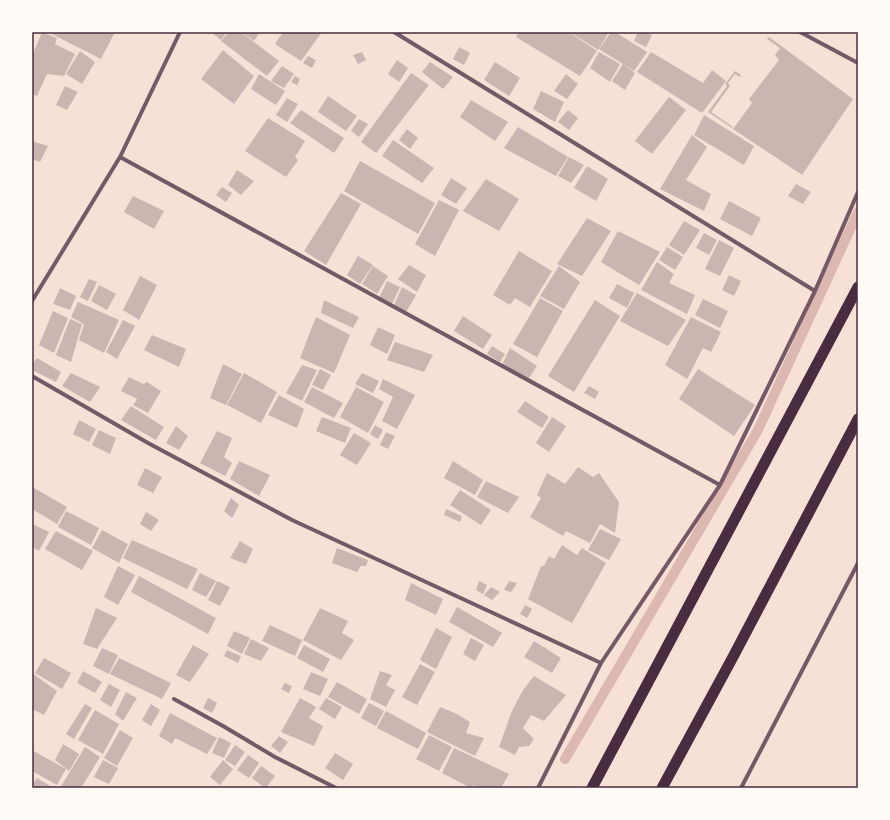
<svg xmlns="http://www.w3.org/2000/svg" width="890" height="820" font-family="'Alegreya Sans',sans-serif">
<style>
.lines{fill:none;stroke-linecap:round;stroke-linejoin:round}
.stream{stroke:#dcb8b0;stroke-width:10}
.building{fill:#ccb4b1}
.minor{stroke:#755966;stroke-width:4}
.trunk{stroke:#4a2c40;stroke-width:11}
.neatline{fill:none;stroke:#4a2c40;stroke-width:1.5}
</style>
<rect width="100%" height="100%" fill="#f7e1d7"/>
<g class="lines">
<!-- stream -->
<path class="stream" d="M 565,759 L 758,430 L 858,212"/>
</g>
<!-- building -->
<path class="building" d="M 42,32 L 57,38 L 55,44 L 75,54 L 64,76 L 47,74 L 37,96 L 32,94 L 32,56 Z
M 48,32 L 115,32 L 101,59 Z
M 211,32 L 227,32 L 221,40 Z
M 229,32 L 241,32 L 279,61 L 267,76 L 221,41 Z
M 242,32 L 260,32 L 254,41 Z
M 283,32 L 322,32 L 301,61 L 275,44 Z
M 519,32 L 569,32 L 597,51 L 580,76 L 516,37 Z
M 570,32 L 609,32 L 598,50 Z
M 611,32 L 615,32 L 647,52 L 634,71 L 599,49 Z
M 638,32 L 645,32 L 652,35 L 646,47 L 634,41 Z
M 769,37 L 853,99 L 802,175 L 733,129 L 752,103 L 749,99 L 779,60 L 775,55 L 780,48 L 767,39 Z
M 459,47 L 470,53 L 464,65 L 453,59 Z
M 223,50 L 254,76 L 234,104 L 201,79 Z
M 80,51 L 95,62 L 82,84 L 66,74 Z
M 362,52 L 366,60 L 358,64 L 353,55 Z
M 599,52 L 620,64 L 610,82 L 590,68 Z
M 651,52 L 703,83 L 712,70 L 726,81 L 702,113 L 637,72 Z
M 308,56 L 316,60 L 312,68 L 303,63 Z
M 397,60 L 408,68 L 399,82 L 388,74 Z
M 430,62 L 453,77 L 443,89 L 422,72 Z
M 495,62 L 520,78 L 509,96 L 484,80 Z
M 623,64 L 635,73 L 625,90 L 612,81 Z
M 282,66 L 294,74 L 284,88 L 271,81 Z
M 735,71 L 741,75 L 740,77 L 735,74 L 728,83 L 730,86 L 711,112 L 733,127 L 732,128 L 708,112 L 727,86 L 725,84 Z
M 411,73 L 429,85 L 376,153 L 361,142 Z
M 259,74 L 285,91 L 276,105 L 251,89 Z
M 566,74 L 578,84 L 567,99 L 554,91 Z
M 295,76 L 300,79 L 297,85 L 291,82 Z
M 65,86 L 78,92 L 67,110 L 56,105 Z
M 541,91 L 564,102 L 555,122 L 533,109 Z
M 328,96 L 357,116 L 346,131 L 318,112 Z
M 669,97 L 686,110 L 652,154 L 635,141 Z
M 287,98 L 298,104 L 287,122 L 276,115 Z
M 471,100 L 508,122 L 495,141 L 460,117 Z
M 301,110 L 344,138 L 334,153 L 290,123 Z
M 568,110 L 578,118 L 569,130 L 558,122 Z
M 704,115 L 754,146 L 744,165 L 694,135 Z
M 268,118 L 305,141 L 295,157 L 298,160 L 286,177 L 245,151 Z
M 359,119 L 368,124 L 359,137 L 351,131 Z
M 518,127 L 568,157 L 556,176 L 504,148 Z
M 407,129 L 418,138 L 410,149 L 399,140 Z
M 692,135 L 707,147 L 686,180 L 711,194 L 704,211 L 660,189 Z
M 393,140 L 434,168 L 422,183 L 382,156 Z
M 32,141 L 48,146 L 40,162 L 32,159 Z
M 569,157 L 584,165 L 571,183 L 558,176 Z
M 360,161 L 435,203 L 418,234 L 344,191 Z
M 587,166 L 608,179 L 596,201 L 574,188 Z
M 237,170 L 254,181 L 241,195 L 228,185 Z
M 451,178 L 467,188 L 456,204 L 441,195 Z
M 486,179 L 519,199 L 499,231 L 463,211 Z
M 796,184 L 811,192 L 803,204 L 788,196 Z
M 222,187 L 232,193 L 226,202 L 216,195 Z
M 341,193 L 361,204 L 326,265 L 304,251 Z
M 133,196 L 164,211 L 154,229 L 124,212 Z
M 439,200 L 459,210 L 435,256 L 415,244 Z
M 729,201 L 761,218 L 752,236 L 720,219 Z
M 587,218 L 611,231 L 582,276 L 557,264 Z
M 684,221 L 700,230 L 684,255 L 669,245 Z
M 618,231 L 660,252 L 639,285 L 601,262 Z
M 704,233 L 717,240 L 709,255 L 696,248 Z
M 719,240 L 734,248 L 720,276 L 705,269 Z
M 667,247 L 683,257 L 675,270 L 659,260 Z
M 519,251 L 552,271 L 530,307 L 515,298 L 510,305 L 493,295 Z
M 358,256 L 373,265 L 360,284 L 347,275 Z
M 657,262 L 674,274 L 669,283 L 695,295 L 687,314 L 641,290 Z
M 409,265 L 426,275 L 417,292 L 398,279 Z
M 373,266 L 388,276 L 377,294 L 362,284 Z
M 559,266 L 580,282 L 564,309 L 540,296 Z
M 729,275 L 741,281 L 734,296 L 722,290 Z
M 140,276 L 157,285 L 139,320 L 123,310 Z
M 89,279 L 97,282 L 88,301 L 80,297 Z
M 387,281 L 400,287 L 392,304 L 379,298 Z
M 617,284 L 634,293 L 627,308 L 609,298 Z
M 99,285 L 116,294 L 107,310 L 91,301 Z
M 402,287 L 416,295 L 406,312 L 394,305 Z
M 60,288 L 76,296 L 70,310 L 53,304 Z
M 637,293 L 686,320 L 668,346 L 620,321 Z
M 540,298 L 563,311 L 537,357 L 513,344 Z
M 703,299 L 728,311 L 720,328 L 695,315 Z
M 324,300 L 359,317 L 353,328 L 321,313 Z
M 595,300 L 620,316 L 574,392 L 548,376 Z
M 78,302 L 119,320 L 104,353 L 79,340 L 84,324 L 71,317 Z
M 53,311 L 68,318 L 54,353 L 39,345 Z
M 463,316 L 492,335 L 483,349 L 454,331 Z
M 316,317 L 350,335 L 334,373 L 300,358 Z
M 691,317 L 721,332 L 711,352 L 703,348 L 687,379 L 665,365 Z
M 70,319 L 82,324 L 71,362 L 56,355 Z
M 123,320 L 135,326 L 117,359 L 106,352 Z
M 378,327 L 395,335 L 387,354 L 370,345 Z
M 152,335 L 186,349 L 179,367 L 144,350 Z
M 395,342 L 433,355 L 424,372 L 387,360 Z
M 492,346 L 505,354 L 500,362 L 487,354 Z
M 510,348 L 537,366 L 529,378 L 502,365 Z
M 37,358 L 61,372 L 56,382 L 32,370 L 32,365 Z
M 223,364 L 242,374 L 226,405 L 210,398 Z
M 302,365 L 317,370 L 302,401 L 286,393 Z
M 320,369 L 331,375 L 323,390 L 312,385 Z
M 698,369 L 755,405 L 734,436 L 679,399 Z
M 71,373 L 100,387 L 90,402 L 62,386 Z
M 244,373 L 277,392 L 261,423 L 227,405 Z
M 362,373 L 379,381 L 373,393 L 355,384 Z
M 129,377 L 143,384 L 147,382 L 161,391 L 148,413 L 133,405 L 137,399 L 121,391 Z
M 383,379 L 415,395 L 397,429 L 382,421 L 393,397 L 379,389 Z
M 589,386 L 599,392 L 595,399 L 584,393 Z
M 312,387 L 343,403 L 334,418 L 304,402 Z
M 356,387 L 384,402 L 368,433 L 340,417 Z
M 279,395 L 304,409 L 297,428 L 268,415 Z
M 525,401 L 549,417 L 542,428 L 517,412 Z
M 131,406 L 164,427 L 156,440 L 121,420 Z
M 322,417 L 351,428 L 345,443 L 316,431 Z
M 552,417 L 566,426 L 549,452 L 536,443 Z
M 79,420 L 96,429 L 89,442 L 73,434 Z
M 375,425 L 383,430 L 378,439 L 370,434 Z
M 176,426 L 188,436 L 179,450 L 166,443 Z
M 99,430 L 116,438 L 110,454 L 92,445 Z
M 217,431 L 232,438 L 224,457 L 232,463 L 225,476 L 200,463 Z
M 386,432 L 395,436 L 388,449 L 380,445 Z
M 354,433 L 371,443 L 357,465 L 340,455 Z
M 239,461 L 270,475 L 259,496 L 230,479 Z
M 453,461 L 483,480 L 475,495 L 444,478 Z
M 578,467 L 593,477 L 599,473 L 619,502 L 615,533 L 600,524 L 590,543 L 566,531 L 563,536 L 530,517 L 541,498 L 537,495 L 547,473 L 565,484 Z
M 145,468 L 162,477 L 153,493 L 137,485 Z
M 486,481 L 519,497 L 508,513 L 477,497 Z
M 34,488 L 67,507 L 57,524 L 32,509 L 32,492 Z
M 460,490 L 491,510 L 481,525 L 450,505 Z
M 231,498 L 239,505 L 232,518 L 224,511 Z
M 446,509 L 462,516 L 460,522 L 444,515 Z
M 66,511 L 99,528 L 91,545 L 58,527 Z
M 146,512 L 159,520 L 151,531 L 140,524 Z
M 32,524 L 49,532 L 39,551 L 32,547 Z
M 600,529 L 621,539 L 609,560 L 588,550 Z
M 102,530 L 128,544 L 119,563 L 92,548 Z
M 56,531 L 93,551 L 82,570 L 45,549 Z
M 132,540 L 198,569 L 187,589 L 123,558 Z
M 240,541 L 253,549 L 246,564 L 230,558 Z
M 562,545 L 577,555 L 582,548 L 606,563 L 572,623 L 528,599 L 541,566 L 544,566 L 549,556 L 554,559 Z
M 337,548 L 368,560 L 366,566 L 361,566 L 357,572 L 332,563 Z
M 118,566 L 135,575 L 118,605 L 104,597 Z
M 200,573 L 216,581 L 206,597 L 192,590 Z
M 139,576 L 216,618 L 208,634 L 131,592 Z
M 217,581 L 230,587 L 220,606 L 208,600 Z
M 479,581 L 487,585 L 483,594 L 476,590 Z
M 509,581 L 517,583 L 511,592 L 504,590 Z
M 411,583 L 443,599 L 436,615 L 405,600 Z
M 491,587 L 500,592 L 492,600 L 484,595 Z
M 525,605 L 532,609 L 527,618 L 520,614 Z
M 457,607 L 502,633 L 493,647 L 449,622 Z
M 96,608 L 117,618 L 97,649 L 83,644 Z
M 320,608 L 348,621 L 342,633 L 354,640 L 341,660 L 303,640 Z
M 270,625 L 302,640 L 295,656 L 262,641 Z
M 436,628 L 452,637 L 436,669 L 420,660 Z
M 234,631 L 250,638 L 242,654 L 227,646 Z
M 471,638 L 484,645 L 475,661 L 463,654 Z
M 251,639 L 269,648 L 261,661 L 244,654 Z
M 534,641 L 561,658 L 552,673 L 524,657 Z
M 193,645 L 209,654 L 190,682 L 176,675 Z
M 304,645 L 330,659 L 323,672 L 297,658 Z
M 102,648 L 118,655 L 109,674 L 93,666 Z
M 227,650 L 241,656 L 238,663 L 224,656 Z
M 44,658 L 71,673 L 62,689 L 35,673 Z
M 119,658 L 171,683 L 162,699 L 110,674 Z
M 420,664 L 435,672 L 417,705 L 402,697 Z
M 83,671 L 102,682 L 95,693 L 77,683 Z
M 380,671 L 392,675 L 386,685 L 395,690 L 386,707 L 370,699 Z
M 311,672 L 328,679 L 320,696 L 303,689 Z
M 32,673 L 57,691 L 44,715 L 32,709 Z
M 534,676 L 566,695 L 544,721 L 531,715 L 523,728 L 534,739 L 529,746 L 519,747 L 515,755 L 499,747 L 512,711 L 523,690 Z
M 337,682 L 367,699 L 359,714 L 328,697 Z
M 285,683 L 292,686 L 289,693 L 281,689 Z
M 109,684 L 120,690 L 111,707 L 100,700 Z
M 126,692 L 137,698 L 123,721 L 115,714 Z
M 208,698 L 217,703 L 212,713 L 203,708 Z
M 300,698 L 316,707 L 309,718 L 323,726 L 314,746 L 281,732 Z
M 326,698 L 342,707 L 335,719 L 319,709 Z
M 369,703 L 384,711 L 376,726 L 361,718 Z
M 85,704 L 92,708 L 74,739 L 66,734 Z
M 151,704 L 160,710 L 151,726 L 142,720 Z
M 440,707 L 457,714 L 470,722 L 466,733 L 484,738 L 475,756 L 427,732 Z
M 95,710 L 119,724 L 103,754 L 78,740 Z
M 386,711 L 426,733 L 418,749 L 377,728 Z
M 170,713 L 217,738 L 207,754 L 175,738 L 172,744 L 159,736 Z
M 120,730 L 133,738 L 117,766 L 104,758 Z
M 429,735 L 452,747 L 439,771 L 416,759 Z
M 279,736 L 288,742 L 280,753 L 271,746 Z
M 219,737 L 231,743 L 224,758 L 212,753 Z
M 63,744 L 79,754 L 69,771 L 55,760 Z
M 235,745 L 245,752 L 235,766 L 225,760 Z
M 85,747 L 100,757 L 81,788 L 60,788 Z
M 454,748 L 509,774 L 501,788 L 479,788 L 473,785 L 471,788 L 442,773 Z
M 32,750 L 66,769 L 57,785 L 32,771 Z
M 335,753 L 353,764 L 343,780 L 325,768 Z
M 248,755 L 259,763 L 249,778 L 237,770 Z
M 103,760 L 118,768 L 109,784 L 94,777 Z
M 223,760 L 233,769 L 220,785 L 210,777 Z
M 261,766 L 275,776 L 266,788 L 265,788 L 252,778 Z
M 37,778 L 53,788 L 32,788 L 32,785 Z"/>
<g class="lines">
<!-- minor -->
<path class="minor" d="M 394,32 L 815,291
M 800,32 L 858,63
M 120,157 L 720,485
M 32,301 L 120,157 L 180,32
M 32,376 L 148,443 L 292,520 L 601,663
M 174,699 L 223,726 L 275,757 L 336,788
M 538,788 L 601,663 L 720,485 L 815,291 L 858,192
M 741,788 L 858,563"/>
<!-- trunk -->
<path class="trunk" d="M 592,788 L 858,287
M 662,788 L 734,655 L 858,419"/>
</g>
<!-- border -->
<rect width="890" height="820" fill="none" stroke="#fffaf5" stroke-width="66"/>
<rect x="33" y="33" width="824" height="754" class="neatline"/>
</svg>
